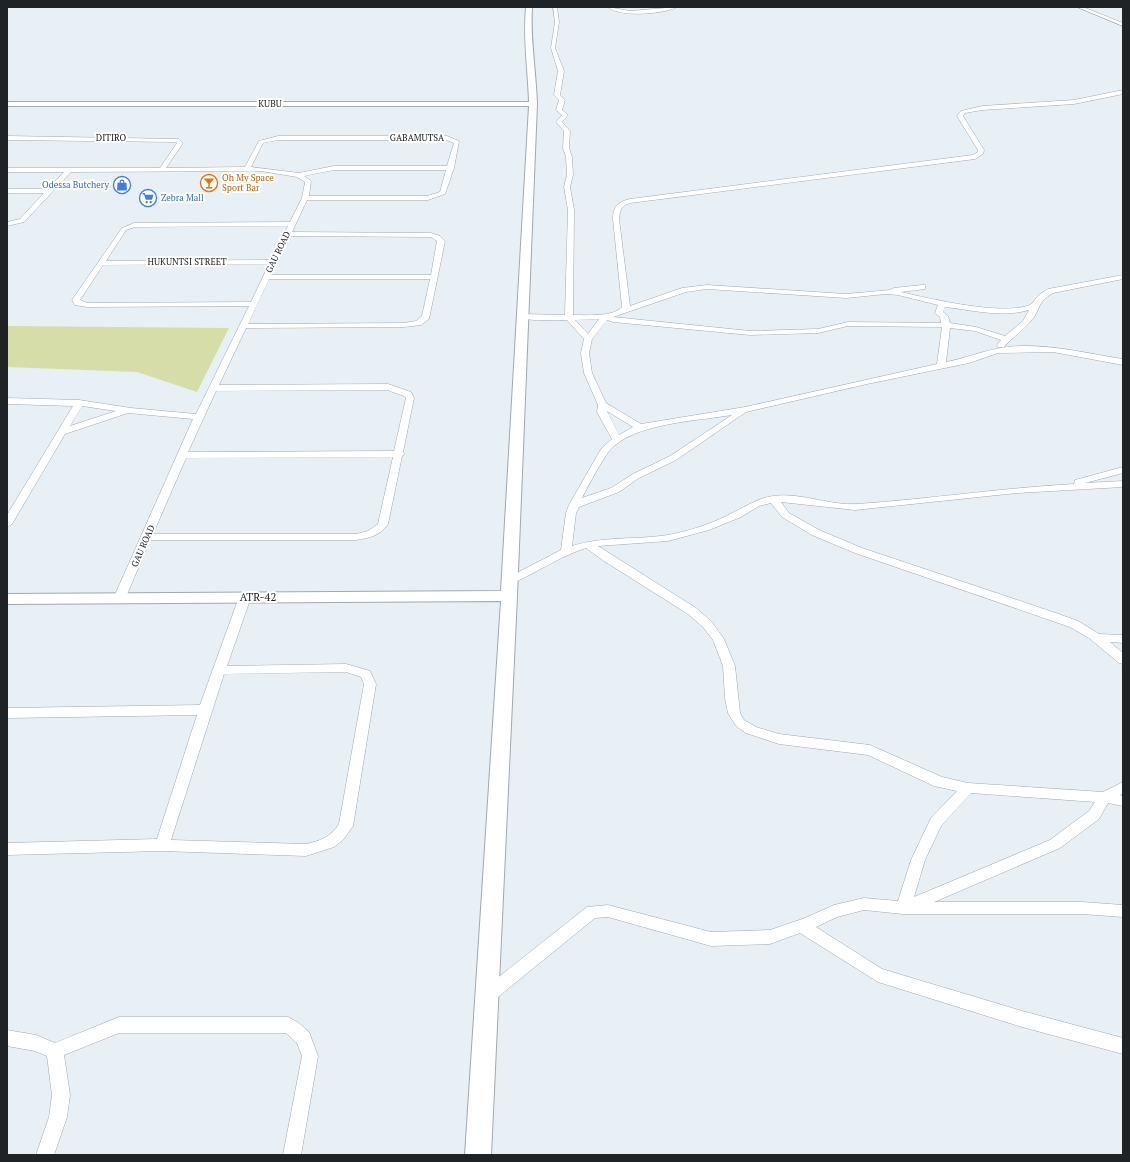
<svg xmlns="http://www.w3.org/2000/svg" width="1130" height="1162" font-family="'PT Serif',serif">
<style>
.green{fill:#d6dda8}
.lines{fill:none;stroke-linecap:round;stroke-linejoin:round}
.street-casing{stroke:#a1a8ae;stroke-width:1}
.secondary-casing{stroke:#a1a8ae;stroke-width:2}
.street{fill:#fff;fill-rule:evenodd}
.secondary{fill:#fff;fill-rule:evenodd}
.labels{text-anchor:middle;stroke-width:4;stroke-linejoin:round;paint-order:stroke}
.far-street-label{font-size:9px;fill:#202325;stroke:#fff}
.far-food-label{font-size:9px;fill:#c56008;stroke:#fff;text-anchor:start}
.far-shop-label{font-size:9px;fill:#366cbe;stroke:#fff;text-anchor:end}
.street-label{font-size:11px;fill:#202325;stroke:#fff}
</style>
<rect width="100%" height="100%" fill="#e8eff5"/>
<!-- green -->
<path class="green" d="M 7,326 L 229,328 L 197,392 L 137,372 L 7,367 Z"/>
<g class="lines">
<!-- street casing -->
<g class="street-casing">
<path id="street" d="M 553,7 L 557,7 L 559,22 L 555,48 L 564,71 L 560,95 L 565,100 L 562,110 L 568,115 L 562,122 L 570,131 L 569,148 L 572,157 L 573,175 L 570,187 L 574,210 L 573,315 C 586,315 614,317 622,307 L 613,219 C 613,206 618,202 630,199 L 973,155 L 978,152 L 978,150 L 957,116 L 961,111 L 982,106 L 1074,100 L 1123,90 L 1123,94 L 1074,104 L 982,110 L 965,113 L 963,116 L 984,150 L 983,154 L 975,159 L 630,203 C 621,206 620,210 619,219 L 630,306 L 682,288 L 707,285 L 846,294 L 890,290 L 894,288 L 922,285 L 925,285 L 925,289 L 901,292 C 930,299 1003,316 1030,305 C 1033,303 1035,299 1038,296 C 1041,293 1045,291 1048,289 L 1123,275 L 1123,279 L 1053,293 C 1035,304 1042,309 1030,322 C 1022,331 1012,338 1004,347 L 998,347 L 997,345 L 1001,340 L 975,331 L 950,328 L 946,362 C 963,359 979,352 996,349 C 1036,340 1083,353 1123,359 L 1123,365 L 1053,352 L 998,353 L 969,363 L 867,384 L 746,412 L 676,460 L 639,478 L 619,492 L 579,507 L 576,513 L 572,546 C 603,536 636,540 668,535 C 690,531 714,523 734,512 C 747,506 758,498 773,496 C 801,492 829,506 857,504 C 930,499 1002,488 1074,484 L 1075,480 L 1123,467 L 1123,473 L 1085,483 L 1123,481 L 1123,487 L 1017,493 L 855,510 L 781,502 L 789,513 L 819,530 L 862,548 L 1053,612 L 1078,621 L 1099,634 L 1123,635 L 1123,643 L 1110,642 L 1123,653 L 1123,664 L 1119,663 L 1089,638 L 1070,627 L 855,553 L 812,535 L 782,517 L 771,503 L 759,506 L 741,517 L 709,530 L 668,541 L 598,546 L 696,608 L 711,621 L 724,639 L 735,666 L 740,713 L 744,720 L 756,727 L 779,734 L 870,745 L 942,777 L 968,783 L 1103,792 L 1123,782 L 1123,793 L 1120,795 L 1123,796 L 1123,806 L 1108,803 L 1099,819 L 1060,848 L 934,902 L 1082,902 L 1123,905 L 1123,917 L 1082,914 L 903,914 L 864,910 L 837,917 L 816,927 L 882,969 L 1022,1011 L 1123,1038 L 1123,1054 L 1022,1027 L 878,982 L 800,933 L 770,944 L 711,946 L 608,917 L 595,918 L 493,1001 L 487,1003 L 481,1001 L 479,996 L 481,991 L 587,907 L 608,905 L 711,932 L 770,930 L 805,918 L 834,905 L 864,898 L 898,901 L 911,860 L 931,818 L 957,791 L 934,786 L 868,755 L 779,744 L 746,733 L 736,726 L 728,713 L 725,698 L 723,666 L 713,640 L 703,627 L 688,614 L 604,561 L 586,548 C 561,556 537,572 513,583 L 505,583 L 504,581 L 505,579 L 561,550 L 566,513 L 569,505 L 601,449 L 612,439 L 597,412 L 598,405 L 584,373 L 581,353 L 584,339 L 567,320 C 556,320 526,322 518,316 L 522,314 L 565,315 L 568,210 L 564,187 L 567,175 L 566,157 L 563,148 L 564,131 L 556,122 L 562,115 L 556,110 L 559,100 L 554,95 L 558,71 L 551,48 L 555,22 ZM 707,289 L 846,298 L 886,294 L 898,295 L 938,305 L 935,313 L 940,317 L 941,323 L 848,322 L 818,329 L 750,331 L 613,317 L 686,292 ZM 945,307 C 972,310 1002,318 1029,310 L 1023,321 L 1005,336 L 976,327 L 950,323 L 948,316 L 943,312 ZM 599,319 L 588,334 L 575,320 ZM 607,320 L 613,322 L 750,335 L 818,333 L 848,326 L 942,327 L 937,364 L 745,407 L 641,424 L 606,403 L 592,373 L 589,353 L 592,339 ZM 607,411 L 633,427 L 619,435 ZM 732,415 L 670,456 L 633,474 L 611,488 L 582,498 C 588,486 602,460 610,450 C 634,423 697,421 732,415 ZM 971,793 L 1095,802 L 1089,811 L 1050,840 L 914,897 L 925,860 L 941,826 Z
M 608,7 L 630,11 L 677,7 C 664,14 619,18 608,7 Z
M 1077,7 L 1083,7 L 1123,23 L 1123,26 Z
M 7,136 L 179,139 L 183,143 L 166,168 L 245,167 L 259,141 L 278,136 L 447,136 L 459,141 L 454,168 L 445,194 L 428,200 L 307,200 L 292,232 L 431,233 L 440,236 L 445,241 L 429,319 L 421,325 L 404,327 L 246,328 L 219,385 L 388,384 L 411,392 L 414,398 L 403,452 L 405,454 L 402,456 L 388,524 C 380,536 369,538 356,540 L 150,540 L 126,597 L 120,601 L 116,600 L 114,597 L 193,419 L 128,413 L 65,434 L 12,524 L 7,527 L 7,515 L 73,406 L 7,404 L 7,398 L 79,400 L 131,408 L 196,414 L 249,306 L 87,307 L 75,305 L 72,300 L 122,228 L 134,223 L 290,222 L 302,198 L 305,182 L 297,177 L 261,171 L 71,172 L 24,222 L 7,226 L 7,222 L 20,219 L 44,193 L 7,193 L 7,189 L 48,189 L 64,172 L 7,172 L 7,168 L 160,168 L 177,143 L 175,142 L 7,140 ZM 278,140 L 446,140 L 454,143 L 447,166 L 334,166 L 299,173 L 251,167 L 263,143 ZM 334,170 L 446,170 L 440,192 L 427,196 L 309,196 L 311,181 L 304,176 ZM 288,226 L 271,260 L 106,261 L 126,230 L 135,227 ZM 290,236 L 431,237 L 437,241 L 431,275 L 272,275 ZM 269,264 L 251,302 L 87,303 L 80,300 L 103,265 ZM 269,279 L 430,279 L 422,316 L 416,321 L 404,323 L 248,324 ZM 387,390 L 404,396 L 406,398 L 394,451 L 188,452 L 216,391 ZM 82,406 L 116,411 L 70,426 ZM 393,457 L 378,524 L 368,531 L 356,534 L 153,534 L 186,458 Z
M 245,593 L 251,597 L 227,666 L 346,664 L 370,671 L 376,684 L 353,826 L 343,840 L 334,847 L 306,856 L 162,851 L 7,855 L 7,843 L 157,839 L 197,715 L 7,718 L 7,708 L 200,705 L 239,597 ZM 346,672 L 361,677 L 364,684 L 339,824 C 331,837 320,841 306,844 L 171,840 L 224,674 Z
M 119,1017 L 288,1017 L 299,1023 L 309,1032 L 318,1056 L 301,1155 L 283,1155 L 302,1056 L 297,1043 L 286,1033 L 119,1033 L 64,1055 L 70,1095 L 67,1117 L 54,1155 L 36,1155 L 49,1117 L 52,1095 L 47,1056 L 35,1051 L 7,1046 L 7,1030 L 36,1035 L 55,1043 Z"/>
</g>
<!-- secondary casing -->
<g class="secondary-casing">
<path id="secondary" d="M 526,7 L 532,7 C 530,40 536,71 537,104 L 517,596 L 491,1155 L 465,1155 L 501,601 L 7,604 L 7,594 L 501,591 L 529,106 L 7,106 L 7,102 L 529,102 C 528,69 523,40 526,7 Z"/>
</g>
<!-- street -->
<use href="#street" class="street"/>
<!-- secondary -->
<use href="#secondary" class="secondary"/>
</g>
<!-- icons -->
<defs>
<g id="bar-ring" transform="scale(0.9)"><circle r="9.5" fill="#fff" stroke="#e8710a" stroke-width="1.5"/><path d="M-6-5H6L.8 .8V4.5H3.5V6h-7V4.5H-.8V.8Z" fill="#e8710a"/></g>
<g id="shop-ring" transform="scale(0.9)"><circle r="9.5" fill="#fff" stroke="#3f7fe0" stroke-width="1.5"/><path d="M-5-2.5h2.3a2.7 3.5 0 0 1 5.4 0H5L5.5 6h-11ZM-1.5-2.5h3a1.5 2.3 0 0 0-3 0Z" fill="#3f7fe0"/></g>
<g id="supermarket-ring" transform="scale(0.9)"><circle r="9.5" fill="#fff" stroke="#3f7fe0" stroke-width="1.5"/><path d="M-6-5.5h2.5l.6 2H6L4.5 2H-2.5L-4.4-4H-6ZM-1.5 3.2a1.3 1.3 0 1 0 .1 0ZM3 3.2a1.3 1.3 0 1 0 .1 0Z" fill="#3f7fe0"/></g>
</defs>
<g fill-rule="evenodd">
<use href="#bar-ring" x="209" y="183"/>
<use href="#shop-ring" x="122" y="185"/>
<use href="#supermarket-ring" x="148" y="198"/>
</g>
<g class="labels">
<!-- far-street labels -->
<g class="far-street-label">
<text x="270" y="107">KUBU</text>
<text x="111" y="141">DITIRO</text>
<text x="417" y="141">GABAMUTSA</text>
<text transform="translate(278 252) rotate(-64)" y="3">GAU ROAD</text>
<text x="187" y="265">HUKUNTSI STREET</text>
<text transform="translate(143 546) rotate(-66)" y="3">GAU ROAD</text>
</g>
<!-- far-food labels -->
<g class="far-food-label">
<text x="222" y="181">Oh My Space<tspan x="222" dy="10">Sport Bar</tspan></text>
</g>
<!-- far-shop labels -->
<g class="far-shop-label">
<text x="109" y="188">Odessa Butchery</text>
<text x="161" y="201" text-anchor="start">Zebra Mall</text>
</g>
<!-- street labels -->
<g class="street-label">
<text x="258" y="601">ATR-42</text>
</g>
</g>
<!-- border -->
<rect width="1130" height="1162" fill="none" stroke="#202325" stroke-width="16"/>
</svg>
